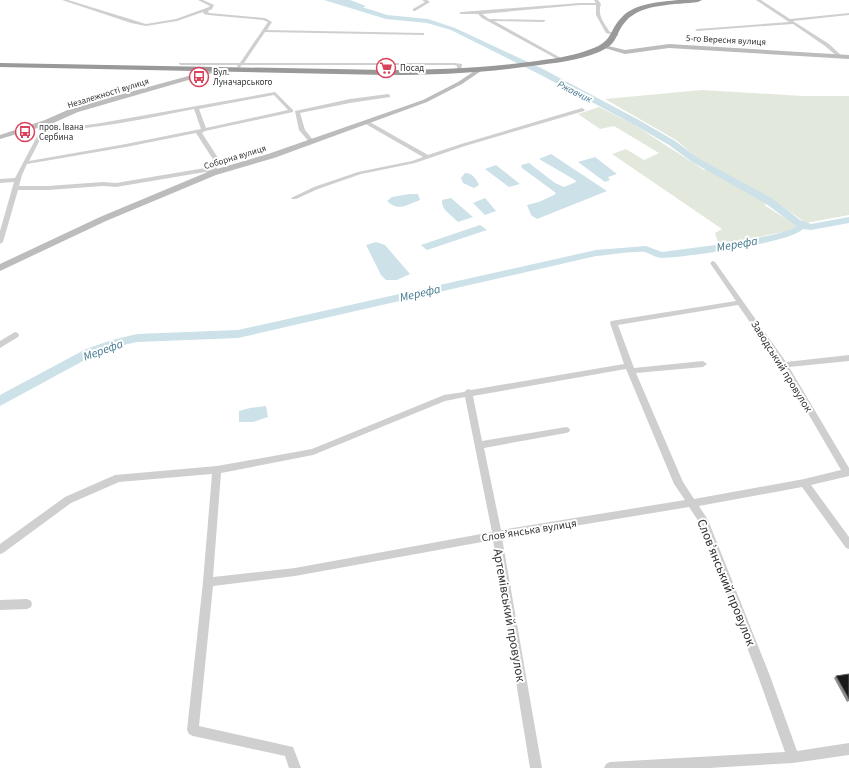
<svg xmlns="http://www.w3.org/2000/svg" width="849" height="768" font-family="'Source Sans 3',sans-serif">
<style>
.green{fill:#e3e8dc}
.water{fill:#cde1e9}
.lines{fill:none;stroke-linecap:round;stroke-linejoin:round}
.river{fill:#cde1e9;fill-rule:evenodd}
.street{fill:#cfcfcf;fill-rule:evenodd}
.secondary{fill:#bcbcbc;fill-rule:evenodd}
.highway{fill:#999;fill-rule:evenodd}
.wall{fill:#8c8c8c}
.building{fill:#191919;stroke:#5e5e5e}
.labels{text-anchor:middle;stroke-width:4;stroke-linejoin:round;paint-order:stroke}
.far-street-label{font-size:9px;fill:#323232;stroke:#fff}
.far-poi-label{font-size:9px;fill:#323232;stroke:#fff;text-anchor:start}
.far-water-label{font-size:10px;font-style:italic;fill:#447990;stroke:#fff}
.street-label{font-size:11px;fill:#323232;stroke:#fff}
.water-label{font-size:12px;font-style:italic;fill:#447990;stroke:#fff}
.near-street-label{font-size:13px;fill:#323232;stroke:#fff}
</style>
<rect width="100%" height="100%" fill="#fff"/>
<!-- green -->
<path class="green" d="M 702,90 L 803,96 L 849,96 L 849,215 L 806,223 L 776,202 L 764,205 L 796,225 L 793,230 L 719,245 L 715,233 L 722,229 L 612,154 L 626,149 L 644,160 L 659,153 L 614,126 L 600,129 L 578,114 L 599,107 L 633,124 L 704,170 L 709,168 L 676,140 L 605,99 Z"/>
<!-- water -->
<path class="water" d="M 327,0 L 350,0 L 366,6 L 360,9 Z
M 551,154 L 607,191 L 537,219 L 531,215 L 527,205 L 539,202 L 554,195 L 556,193 L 522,168 L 521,165 L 529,163 L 555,183 L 564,187 L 576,182 L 575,180 L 539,159 Z
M 595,157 L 617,174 L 608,177 L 610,180 L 605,182 L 578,162 Z
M 496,165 L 520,184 L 509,187 L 485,169 Z
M 465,173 C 473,173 476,179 479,185 L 474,188 L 463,183 L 461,178 Z
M 409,194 L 418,194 L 420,200 C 406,205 399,212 387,201 L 392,197 Z
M 451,198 L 473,217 L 458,222 L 445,210 L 442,204 L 442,200 Z
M 485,198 L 496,211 L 485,215 L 473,203 Z
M 480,225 L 487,230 L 427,250 L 421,245 Z
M 376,242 L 385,245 L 410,274 L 397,280 L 386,280 L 381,275 L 366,245 Z
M 266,406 L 268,417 L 253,422 L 239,422 L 239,411 L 250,408 Z"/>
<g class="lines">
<!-- river -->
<path class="river" d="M 324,0 L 335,0 L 372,10 L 387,15 L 428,19 L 455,28 L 543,69 L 637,119 L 675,141 L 698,158 L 773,199 L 800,220 L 811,224 L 849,217 L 849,223 L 811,230 L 803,229 C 790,243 686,257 663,258 C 656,258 651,254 645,252 C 635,251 608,255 596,256 L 238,338 L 137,342 L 115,347 L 94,355 L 0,406 L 0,395 L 86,349 L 112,340 L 137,334 L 238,330 L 596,250 L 646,246 L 662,252 L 738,242 L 776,234 L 792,229 L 796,226 L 765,203 L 692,162 L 669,145 L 631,123 L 537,73 L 451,30 L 427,23 L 386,19 Z"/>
<!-- street -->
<path class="street" d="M 62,0 L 68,0 L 146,24 L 176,19 L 209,7 L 210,6 L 198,0 L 203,0 L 214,5 L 212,9 L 208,11 L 209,13 L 265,18 L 272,22 L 267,30 L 422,33 L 424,33 L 424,35 L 265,32 L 244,63 L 454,63 L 462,64 L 461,72 L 457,73 L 457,66 L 454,65 L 242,65 L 239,68 L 237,67 L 238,65 L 181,65 L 179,64 L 179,63 L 240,63 L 268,22 L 263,20 L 208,15 L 204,14 L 203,12 L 177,21 L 146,26 L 131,23 Z
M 422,0 L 427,0 L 430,2 L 415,11 L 413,11 L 413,9 L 425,2 Z
M 594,0 L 598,0 L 601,4 C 597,15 604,23 610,32 L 618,34 L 618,36 L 606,33 L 596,15 L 596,5 L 580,5 L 482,14 L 489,19 L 545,20 L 545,21 L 543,22 L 494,21 L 561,58 L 561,60 L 559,60 L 482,18 L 478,14 L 461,14 L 459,13 L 461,12 L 580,3 L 596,3 Z
M 756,0 L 761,0 L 790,19 L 849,13 L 849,15 L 793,21 L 829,44 L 842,56 L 838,57 L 825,46 L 793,24 L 697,31 L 695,30 L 697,29 L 789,22 Z
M 275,92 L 293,110 L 293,112 L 205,131 L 202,133 L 220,161 L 215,174 L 205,172 L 116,187 L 103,186 L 48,190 L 18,190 L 3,242 L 0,244 L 0,231 L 14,182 L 0,183 L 0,179 L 15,178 L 42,127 L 46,127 L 46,129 L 73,127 L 101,123 ZM 274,95 L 288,110 L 206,128 L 199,109 ZM 194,109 L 201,129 L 126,144 L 29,161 L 44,132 C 95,129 144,119 194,109 ZM 196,133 L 214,161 L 211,170 L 205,168 L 116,183 L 103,182 L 48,186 L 19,186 L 22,175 L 27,164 L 126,147 Z
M 388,94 L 390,95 L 390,97 L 350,103 L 300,113 L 305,130 L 314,141 L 314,143 L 310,143 L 299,130 L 295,111 L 350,99 Z
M 582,108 L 585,110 L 584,111 L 465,146 L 415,163 L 361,174 L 318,189 L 296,199 L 292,199 L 291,198 L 314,187 L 358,172 L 412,161 L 423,157 L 364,123 L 364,121 L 368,121 L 428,155 L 461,144 Z
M 713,261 L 715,262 L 786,362 L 849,355 L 849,361 L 789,367 L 849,468 L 849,476 L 811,485 L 849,537 L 849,549 L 846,548 L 802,487 L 699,506 L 708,520 L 770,676 L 797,751 L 849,743 L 849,755 L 793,763 L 709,768 L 604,768 L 606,764 L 610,762 L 785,752 L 758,676 L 699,522 L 689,507 L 502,538 L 542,768 L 530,768 L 493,540 L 295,576 L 213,586 L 199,726 L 293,747 L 301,768 L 289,768 L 285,756 L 193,736 L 189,734 L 187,730 L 203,582 L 212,474 L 119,482 L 71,503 L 3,553 L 0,554 L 0,544 L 65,497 L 115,475 L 217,466 L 312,449 L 444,395 L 464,392 L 468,389 L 471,390 L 624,364 L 610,323 L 611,321 L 736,301 L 710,263 ZM 738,305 L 781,367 L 841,470 L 804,479 L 694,499 L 683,482 L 636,373 L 703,367 L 707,364 L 703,361 L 634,368 L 618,325 ZM 626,369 L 674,484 L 685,500 L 501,530 L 484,448 L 566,433 L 569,432 L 570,430 L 569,428 L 566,427 L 482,441 L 473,396 ZM 465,397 L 492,532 L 295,568 L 213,577 L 221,473 L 313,455 L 445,401 Z
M 15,332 L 18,333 L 19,335 L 18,337 L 0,348 L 0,341 Z
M 27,599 L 31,601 L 32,604 L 31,607 L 27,609 L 0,610 L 0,600 Z"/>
<!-- secondary -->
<path class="secondary" d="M 669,44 L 849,55 L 849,59 L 669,48 L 625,54 L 601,47 L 604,45 L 625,50 Z
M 221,67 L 224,69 L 223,70 L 78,112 L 51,124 L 0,139 L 0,135 L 45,120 L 72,108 Z
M 476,70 L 481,71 L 462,84 L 427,102 L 274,158 L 216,175 L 106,221 L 0,271 L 0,264 L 100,217 L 210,171 L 268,154 L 423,100 L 458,82 Z"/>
<!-- highway -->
<path class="highway" d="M 679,0 L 702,0 L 698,2 C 676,5 642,3 626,21 C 614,34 620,43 599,52 C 578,61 554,63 531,66 C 483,73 435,75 386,75 L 0,67 L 0,63 L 386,70 C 434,70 481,68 529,62 C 550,59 571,57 591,49 C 614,41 608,31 622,17 C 635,3 660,2 679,0 Z"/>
</g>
<!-- wall -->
<path class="wall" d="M 849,674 L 849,701 L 847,702 L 834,678 L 836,676 Z"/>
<!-- building -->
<path class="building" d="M 849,674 L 849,699 L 836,676 Z"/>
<!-- icons -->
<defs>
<g id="supermarket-ring" transform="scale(1)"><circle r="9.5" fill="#fff" stroke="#da435c" stroke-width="1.5"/><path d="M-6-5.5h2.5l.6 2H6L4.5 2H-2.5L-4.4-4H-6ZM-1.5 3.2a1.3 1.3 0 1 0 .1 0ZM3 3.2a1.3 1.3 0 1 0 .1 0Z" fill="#da435c"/></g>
<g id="bus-ring" transform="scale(1)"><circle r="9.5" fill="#fff" stroke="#da435c" stroke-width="1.5"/><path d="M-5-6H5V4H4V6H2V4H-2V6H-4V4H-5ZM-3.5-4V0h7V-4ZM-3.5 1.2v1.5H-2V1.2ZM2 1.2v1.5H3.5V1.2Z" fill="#da435c"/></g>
</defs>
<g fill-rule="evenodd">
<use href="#supermarket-ring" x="386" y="68"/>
<use href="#bus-ring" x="199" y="77"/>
<use href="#bus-ring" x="25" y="132"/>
</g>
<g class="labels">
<!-- far-street labels -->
<g class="far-street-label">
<text transform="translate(726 40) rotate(3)" y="3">5-го Вересня вулиця</text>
<text transform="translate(108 93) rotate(-17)" y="3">Незалежності вулиця</text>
<text transform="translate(235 157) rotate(-17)" y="3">Соборна вулиця</text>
</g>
<!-- far-poi labels -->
<g class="far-poi-label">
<text x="400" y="71">Посад</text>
<text x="213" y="75">Вул.<tspan x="213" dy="10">Луначарського</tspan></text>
<text x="39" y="130">пров. Івана<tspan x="39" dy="10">Сербина</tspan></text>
</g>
<!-- far-water labels -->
<g class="far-water-label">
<text transform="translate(575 91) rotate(27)" y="4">Ржавчик</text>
</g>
<!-- street labels -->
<g class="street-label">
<text transform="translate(782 366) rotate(58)" y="4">Заводський провулок</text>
<text transform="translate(529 530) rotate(-9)" y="4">Слов’янська вулиця</text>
</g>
<!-- water labels -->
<g class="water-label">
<text transform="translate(737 244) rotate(-10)" y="4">Мерефа</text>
<text transform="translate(420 293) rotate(-13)" y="4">Мерефа</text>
<text transform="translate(103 350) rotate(-20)" y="4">Мерефа</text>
</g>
<!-- near-street labels -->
<g class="near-street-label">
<text transform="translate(727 582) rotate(68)" y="5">Слов’янський провулок</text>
<text transform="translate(510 615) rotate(80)" y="5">Артемівський провулок</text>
</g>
</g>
</svg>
